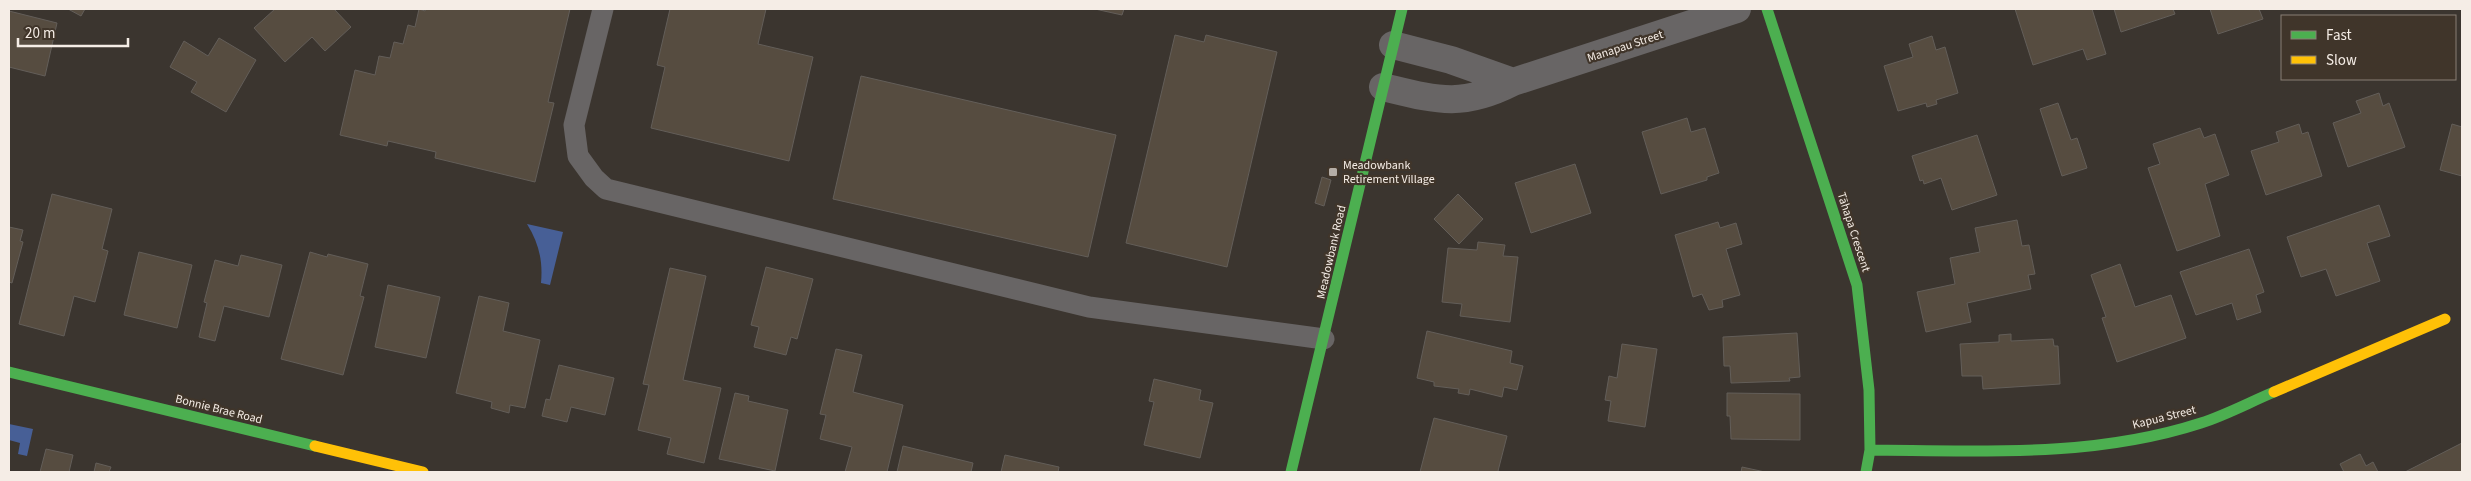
<svg xmlns="http://www.w3.org/2000/svg" width="2471" height="481" font-family="'Source Sans 3',sans-serif">
<style>
.water{fill:#475f96}
.building{fill:#564c40;stroke:#635e59}
.lines{fill:none;stroke-linecap:round;stroke-linejoin:round}
.lane{stroke:#686565;stroke-width:21}
.street{stroke:#686565;stroke-width:28}
.fast{stroke:#4caf50;stroke-width:11}
.slow{stroke:#ffc107;stroke-width:11}
.poi-dot{fill:#b4ada6;stroke:#40352a;stroke-width:2}
.labels{text-anchor:middle;stroke-width:4.5;stroke-linejoin:round;paint-order:stroke}
.street-label{font-size:12px;fill:#f5ede6;stroke:#40352a}
.poi-label{font-size:12px;fill:#f5ede6;stroke:#40352a;text-anchor:start}
</style>
<rect width="100%" height="100%" fill="#3b352f"/>
<!-- water -->
<path class="water" d="M 527,224 L 563,232 L 550,285 L 541,283 C 543,261 539,243 527,224 Z
M 9,424 L 33,429 L 27,456 L 18,454 L 20,443 L 9,440 Z"/>
<!-- building -->
<path class="building" d="M 68,9 L 85,9 L 81,16 Z
M 275,9 L 334,9 L 351,27 L 325,51 L 312,37 L 285,62 L 254,28 Z
M 419,9 L 425,11 L 426,9 L 570,9 L 548,102 L 554,103 L 535,182 L 435,158 L 436,152 L 388,141 L 387,146 L 340,135 L 355,70 L 375,75 L 379,56 L 390,58 L 394,42 L 403,44 L 408,25 L 415,27 Z
M 670,9 L 766,9 L 758,44 L 813,57 L 789,161 L 651,128 L 665,67 L 657,65 Z
M 1095,9 L 1124,9 L 1122,15 Z
M 2015,9 L 2092,9 L 2106,54 L 2087,60 L 2083,49 L 2033,65 Z
M 2114,9 L 2173,9 L 2175,14 L 2121,32 Z
M 2210,9 L 2259,9 L 2263,19 L 2218,34 Z
M 9,11 L 57,23 L 45,76 L 9,67 Z
M 1175,35 L 1204,42 L 1206,35 L 1277,52 L 1227,267 L 1126,243 Z
M 1932,36 L 1936,50 L 1945,47 L 1958,93 L 1936,100 L 1937,104 L 1927,107 L 1926,103 L 1898,111 L 1884,66 L 1913,57 L 1909,44 Z
M 219,38 L 256,60 L 226,112 L 191,92 L 197,82 L 170,67 L 184,41 L 208,56 Z
M 861,76 L 1116,135 L 1088,257 L 833,199 Z
M 2379,93 L 2383,106 L 2389,103 L 2405,147 L 2348,167 L 2333,123 L 2361,113 L 2356,101 Z
M 2058,103 L 2071,140 L 2077,138 L 2087,168 L 2062,176 L 2040,109 Z
M 1687,118 L 1691,132 L 1705,128 L 1719,173 L 1707,177 L 1707,180 L 1661,194 L 1642,132 Z
M 2299,124 L 2302,134 L 2308,132 L 2322,176 L 2266,195 L 2251,151 L 2279,142 L 2276,132 Z
M 2452,124 L 2462,127 L 2462,176 L 2440,170 Z
M 2200,128 L 2204,138 L 2215,134 L 2229,175 L 2205,184 L 2220,236 L 2177,251 L 2148,168 L 2160,164 L 2153,144 Z
M 1977,135 L 1997,195 L 1952,210 L 1941,178 L 1924,184 L 1923,180 L 1920,181 L 1912,156 Z
M 1575,164 L 1591,213 L 1531,233 L 1515,183 Z
M 1322,177 L 1331,180 L 1324,206 L 1315,203 Z
M 52,194 L 112,209 L 102,249 L 108,251 L 95,302 L 74,296 L 64,336 L 19,324 Z
M 1458,194 L 1483,219 L 1459,244 L 1434,219 Z
M 2379,205 L 2390,236 L 2367,243 L 2380,281 L 2336,296 L 2326,269 L 2301,277 L 2287,237 Z
M 2017,220 L 2022,246 L 2029,245 L 2035,274 L 2028,275 L 2031,289 L 1967,303 L 1971,322 L 1926,332 L 1917,292 L 1955,284 L 1950,258 L 1980,252 L 1975,228 Z
M 1718,222 L 1720,228 L 1736,223 L 1742,244 L 1726,249 L 1740,295 L 1722,300 L 1723,307 L 1709,310 L 1702,294 L 1693,297 L 1675,235 Z
M 9,227 L 23,230 L 20,241 L 23,242 L 12,283 L 9,282 Z
M 1478,242 L 1505,245 L 1503,256 L 1518,257 L 1510,322 L 1460,316 L 1462,304 L 1442,302 L 1448,248 L 1477,250 Z
M 2249,249 L 2264,292 L 2256,295 L 2261,312 L 2237,320 L 2232,303 L 2196,315 L 2180,272 Z
M 139,252 L 192,265 L 177,328 L 124,315 Z
M 310,252 L 327,257 L 328,254 L 368,264 L 360,296 L 364,297 L 343,375 L 281,359 Z
M 241,255 L 282,265 L 269,317 L 224,306 L 215,341 L 199,337 L 207,303 L 204,302 L 215,260 L 238,266 Z
M 2120,264 L 2135,307 L 2171,295 L 2186,338 L 2117,362 L 2102,318 L 2106,317 L 2091,275 Z
M 766,267 L 813,279 L 797,339 L 791,337 L 786,355 L 754,347 L 759,327 L 751,325 Z
M 670,268 L 706,276 L 683,380 L 721,388 L 704,463 L 667,454 L 671,438 L 638,430 L 649,385 L 643,384 Z
M 388,285 L 440,297 L 426,358 L 375,347 Z
M 479,296 L 509,303 L 503,331 L 540,340 L 525,408 L 510,405 L 509,413 L 491,408 L 492,402 L 456,393 Z
M 1427,331 L 1512,351 L 1510,363 L 1523,366 L 1517,390 L 1504,387 L 1502,397 L 1470,389 L 1469,395 L 1458,393 L 1459,389 L 1434,386 L 1434,382 L 1417,378 Z
M 1797,333 L 1800,377 L 1789,378 L 1790,381 L 1731,383 L 1730,366 L 1724,366 L 1723,337 Z
M 2011,334 L 2011,341 L 2053,339 L 2054,346 L 2058,346 L 2060,384 L 1983,389 L 1982,376 L 1962,376 L 1960,344 L 1999,342 L 1999,335 Z
M 1622,344 L 1657,349 L 1645,427 L 1608,421 L 1611,401 L 1605,400 L 1609,376 L 1617,378 Z
M 836,349 L 862,355 L 853,392 L 903,405 L 887,472 L 845,472 L 852,447 L 820,439 L 826,415 L 820,414 Z
M 559,365 L 614,378 L 605,415 L 571,407 L 567,422 L 542,416 L 546,399 L 550,400 Z
M 1154,379 L 1201,390 L 1199,400 L 1213,403 L 1200,458 L 1144,445 L 1154,402 L 1149,401 Z
M 735,393 L 749,396 L 748,401 L 788,410 L 775,471 L 719,459 Z
M 1727,393 L 1800,394 L 1800,440 L 1731,439 L 1730,416 L 1727,416 Z
M 1434,418 L 1507,436 L 1498,471 L 1501,472 L 1420,472 Z
M 2462,443 L 2462,472 L 2405,472 Z
M 903,446 L 973,463 L 971,472 L 897,472 Z
M 46,449 L 73,455 L 69,472 L 40,472 Z
M 2360,454 L 2366,466 L 2373,462 L 2378,472 L 2344,472 L 2340,464 Z
M 1005,455 L 1059,467 L 1058,472 L 1001,472 Z
M 96,463 L 111,467 L 109,472 L 94,472 Z
M 1742,467 L 1765,472 L 1741,472 Z"/>
<g class="lines">
<!-- lane -->
<path class="lane" d="M 603,9 L 574,125 L 578,156 L 594,178 L 606,189 L 1089,307 L 1324,339"/>
<!-- street -->
<path class="street" d="M 1393,45 L 1451,60 L 1513,82
M 1383,87 C 1437,100 1462,108 1513,82 L 1737,9"/>
<!-- fast -->
<path class="fast" d="M 1767,9 L 1857,285 L 1869,390 L 1870,450 L 1866,472
M 9,372 L 315,446
M 1870,450 C 1981,451 2093,458 2201,423 C 2226,415 2250,402 2274,392
M 1291,472 L 1402,9"/>
<!-- slow -->
<path class="slow" d="M 2274,392 L 2445,319
M 315,446 L 423,472"/>
</g>
<!-- markers -->
<rect class="poi-dot" x="1328" y="167" width="10" height="10" rx="2.5"/>
<g class="labels">
<!-- street labels -->
<g class="street-label">
<text transform="translate(1625 46) rotate(-18)" y="4">Manapau Street</text>
<text transform="translate(1854 232) rotate(72)" y="4">Tāhapa Crescent</text>
<text transform="translate(1331 252) rotate(-77)" y="4">Meadowbank Road</text>
<text transform="translate(219 409) rotate(14)" y="4">Bonnie Brae Road</text>
<text transform="translate(2164 417) rotate(-14)" y="4">Kapua Street</text>
</g>
<!-- poi labels -->
<g class="poi-label">
<text x="1343" y="169">Meadowbank<tspan x="1343" dy="14">Retirement Village</tspan></text>
</g>
</g>
<!-- border -->
<rect width="2471" height="481" fill="none" stroke="#f5ede6" stroke-width="20"/>
<!-- legend -->
<rect x="2281" y="15" width="175" height="65" fill="#40352a" stroke="#887f75"/>
<rect x="2291" y="31" width="25" height="8" fill="#4caf50" stroke="#887f75"/>
<text x="2326" y="40" font-size="15" fill="#f5ede6">Fast</text>
<rect x="2291" y="56" width="25" height="8" fill="#ffc107" stroke="#887f75"/>
<text x="2326" y="65" font-size="15" fill="#f5ede6">Slow</text>
<!-- scale -->
<path d="M18 38v8h110v-8" fill="none" stroke="#f5ede6" stroke-width="2.5"/>
<text x="25" y="38" font-size="15" fill="#f5ede6" stroke="#40352a" stroke-width="4" paint-order="stroke">20 m</text>
</svg>
